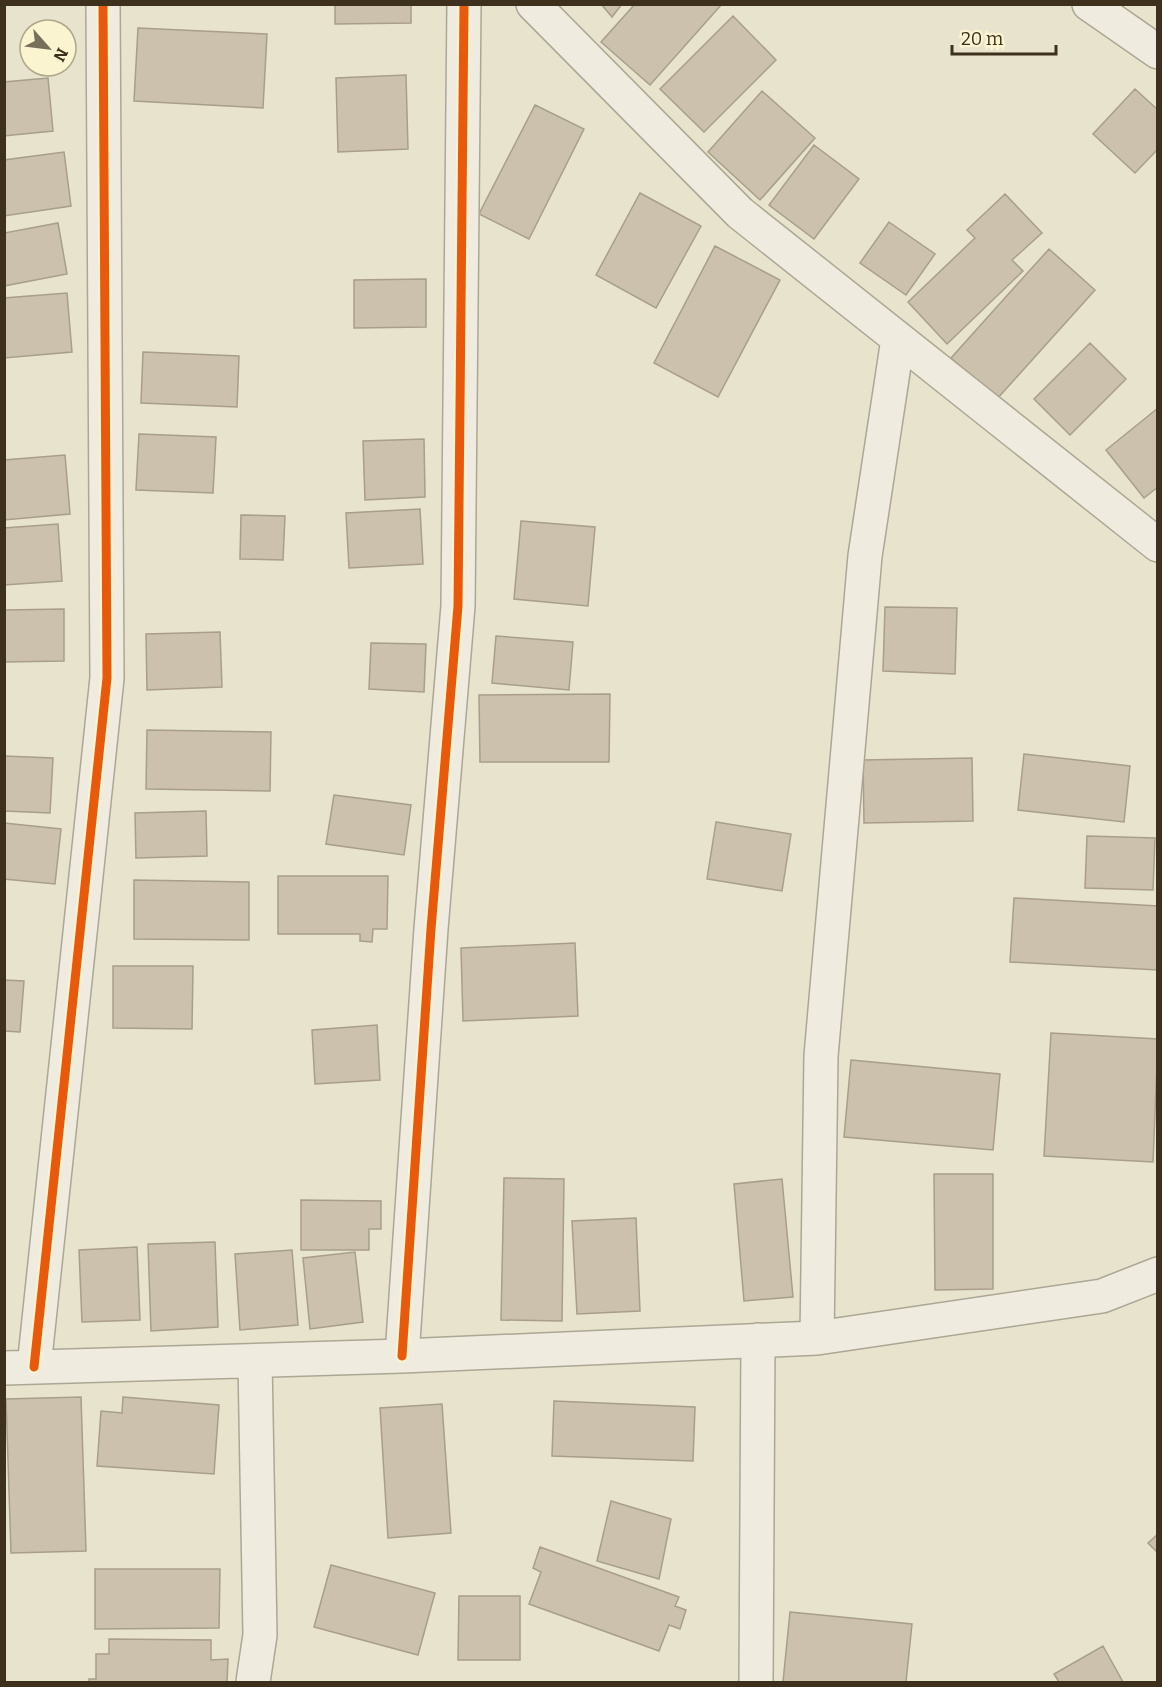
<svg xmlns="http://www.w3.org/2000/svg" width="1162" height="1687" font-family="Bitter,serif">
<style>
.building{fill:#ccc1ac;stroke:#a89e8b;stroke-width:1.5}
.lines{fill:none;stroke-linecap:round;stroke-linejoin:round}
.minor-casing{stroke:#aca795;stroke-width:36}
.minor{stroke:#efecdf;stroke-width:33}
.cycleway-casing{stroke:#faf4d1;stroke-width:13}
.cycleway{stroke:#e8590c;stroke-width:9}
</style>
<rect width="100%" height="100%" fill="#e7e3cc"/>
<!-- building -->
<path class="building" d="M 335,4 L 411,4 L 411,23 L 335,24 Z
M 601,4 L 622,4 L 612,17 Z
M 635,4 L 722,4 L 650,85 L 601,42 Z
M 733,16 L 776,60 L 704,132 L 660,89 Z
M 138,28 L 267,34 L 263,108 L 134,101 Z
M 406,75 L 408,149 L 338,152 L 336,78 Z
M 48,78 L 53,131 L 4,136 L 4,82 Z
M 1135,89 L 1158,110 L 1158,149 L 1135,173 L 1093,134 Z
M 762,91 L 815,138 L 760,200 L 708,152 Z
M 535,105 L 584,129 L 529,239 L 479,214 Z
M 814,145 L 859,179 L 814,239 L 769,205 Z
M 64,152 L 71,206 L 4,216 L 4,160 Z
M 640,193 L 701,226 L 656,308 L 596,275 Z
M 1005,194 L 1042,233 L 1012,260 L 1023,271 L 947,344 L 908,302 L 975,238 L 967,230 Z
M 889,222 L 935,254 L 906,295 L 860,263 Z
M 58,223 L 67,274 L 4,286 L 4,233 Z
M 715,246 L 780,280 L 718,397 L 654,363 Z
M 1049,249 L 1095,290 L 997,399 L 951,358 Z
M 426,279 L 426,327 L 354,328 L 354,280 Z
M 67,293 L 72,352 L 4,358 L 4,298 Z
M 1090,343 L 1126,379 L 1070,435 L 1034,399 Z
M 143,352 L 239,356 L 237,407 L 141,403 Z
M 1158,408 L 1158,487 L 1144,498 L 1106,450 Z
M 139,434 L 216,437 L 213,493 L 136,490 Z
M 424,439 L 425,497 L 365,500 L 363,441 Z
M 65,455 L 70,514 L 4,520 L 4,460 Z
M 420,509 L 423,564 L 349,568 L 346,513 Z
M 241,515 L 285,516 L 283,560 L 240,559 Z
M 521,521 L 595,527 L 588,606 L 514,599 Z
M 58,524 L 62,581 L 4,585 L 4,528 Z
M 885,607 L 957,608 L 955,674 L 883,671 Z
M 64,609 L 64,661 L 4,662 L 4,610 Z
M 220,632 L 222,687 L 147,690 L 146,634 Z
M 496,636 L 573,642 L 569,690 L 492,683 Z
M 371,643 L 426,644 L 424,692 L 369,689 Z
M 610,694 L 609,762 L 480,762 L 479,695 Z
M 147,730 L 271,732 L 270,791 L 146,789 Z
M 1024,754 L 1130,766 L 1124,822 L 1018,810 Z
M 4,756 L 53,758 L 50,813 L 4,811 Z
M 972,758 L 973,821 L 864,823 L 863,760 Z
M 334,795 L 411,805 L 404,855 L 326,844 Z
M 206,811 L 207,856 L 136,858 L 135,813 Z
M 716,822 L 791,834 L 782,891 L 707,879 Z
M 4,823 L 61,829 L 55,884 L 4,879 Z
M 1087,836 L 1155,838 L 1153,890 L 1085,888 Z
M 278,876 L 388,876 L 387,929 L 373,929 L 372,942 L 360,941 L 360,934 L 278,934 Z
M 134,880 L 249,882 L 249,940 L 134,939 Z
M 1014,898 L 1158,906 L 1158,970 L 1010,962 Z
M 575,943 L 578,1016 L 463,1021 L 461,948 Z
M 113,966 L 193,966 L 192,1029 L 113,1028 Z
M 4,980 L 24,981 L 20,1032 L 4,1031 Z
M 377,1025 L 380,1080 L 315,1084 L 312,1030 Z
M 1051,1033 L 1158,1039 L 1153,1162 L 1044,1156 Z
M 851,1060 L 1000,1074 L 993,1150 L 844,1137 Z
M 934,1174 L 993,1174 L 993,1289 L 935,1290 Z
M 504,1178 L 564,1179 L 562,1321 L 501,1320 Z
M 782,1179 L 793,1297 L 744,1301 L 734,1184 Z
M 301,1200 L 381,1201 L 381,1229 L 369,1229 L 369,1250 L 301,1250 Z
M 636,1218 L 640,1311 L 577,1314 L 572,1221 Z
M 215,1242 L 218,1327 L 151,1331 L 148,1244 Z
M 137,1247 L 140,1320 L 82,1322 L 79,1250 Z
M 292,1250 L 298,1325 L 240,1330 L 235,1254 Z
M 355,1252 L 363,1322 L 310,1329 L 303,1258 Z
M 81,1397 L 86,1551 L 11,1553 L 6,1399 Z
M 123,1397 L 219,1405 L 214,1474 L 97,1466 L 101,1411 L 122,1413 Z
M 554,1401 L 695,1407 L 693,1461 L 552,1456 Z
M 442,1404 L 451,1533 L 388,1538 L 380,1408 Z
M 611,1501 L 671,1519 L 659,1579 L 597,1561 Z
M 1158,1534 L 1158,1553 L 1148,1543 Z
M 540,1547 L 679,1597 L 675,1606 L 686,1610 L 680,1629 L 669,1625 L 659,1651 L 529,1604 L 541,1572 L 533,1568 Z
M 331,1565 L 435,1593 L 418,1655 L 314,1627 Z
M 95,1569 L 220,1569 L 219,1628 L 95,1629 Z
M 459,1596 L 520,1596 L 520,1660 L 458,1660 Z
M 790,1612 L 912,1624 L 906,1682 L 783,1682 Z
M 109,1639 L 211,1640 L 211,1660 L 228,1659 L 227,1682 L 89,1682 L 89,1679 L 96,1679 L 96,1654 L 109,1654 Z
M 1103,1646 L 1123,1682 L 1059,1682 L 1054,1674 Z"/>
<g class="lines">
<!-- minor casing -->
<g class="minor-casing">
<path id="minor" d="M 533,4 L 740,213 L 1158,545
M 1089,4 L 1158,52
M 817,1338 L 821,1056 L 865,556 L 898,339
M 402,1356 L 431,929 L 458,606 L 464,4
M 34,1367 L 107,678 L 103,4
M 4,1368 L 402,1356 L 817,1338 L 1102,1296 L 1158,1274
M 253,1682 L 260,1635 L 255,1361
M 756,1682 L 758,1340"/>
</g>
<!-- minor -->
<use href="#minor" class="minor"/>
<!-- cycleway casing -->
<g class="cycleway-casing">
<path id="cycleway" d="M 402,1356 L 431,929 L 458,606 L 464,4
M 34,1367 L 107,678 L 103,4"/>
</g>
<!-- cycleway -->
<use href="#cycleway" class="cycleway"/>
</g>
<!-- border -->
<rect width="1162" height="1687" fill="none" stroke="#3d301c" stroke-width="12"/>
<!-- north arrow -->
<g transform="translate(48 48) rotate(118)"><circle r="28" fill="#faf4d1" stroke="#aea689" stroke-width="1.5"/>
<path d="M0-4.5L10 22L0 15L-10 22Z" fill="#786f5a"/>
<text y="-9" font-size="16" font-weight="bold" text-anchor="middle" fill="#3d301c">N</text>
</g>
<!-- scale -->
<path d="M952 45v9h104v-9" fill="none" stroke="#3d301c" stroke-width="3"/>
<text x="961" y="45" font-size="18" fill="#3d301c" stroke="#faf4d1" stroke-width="4.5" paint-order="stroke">20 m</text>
</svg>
